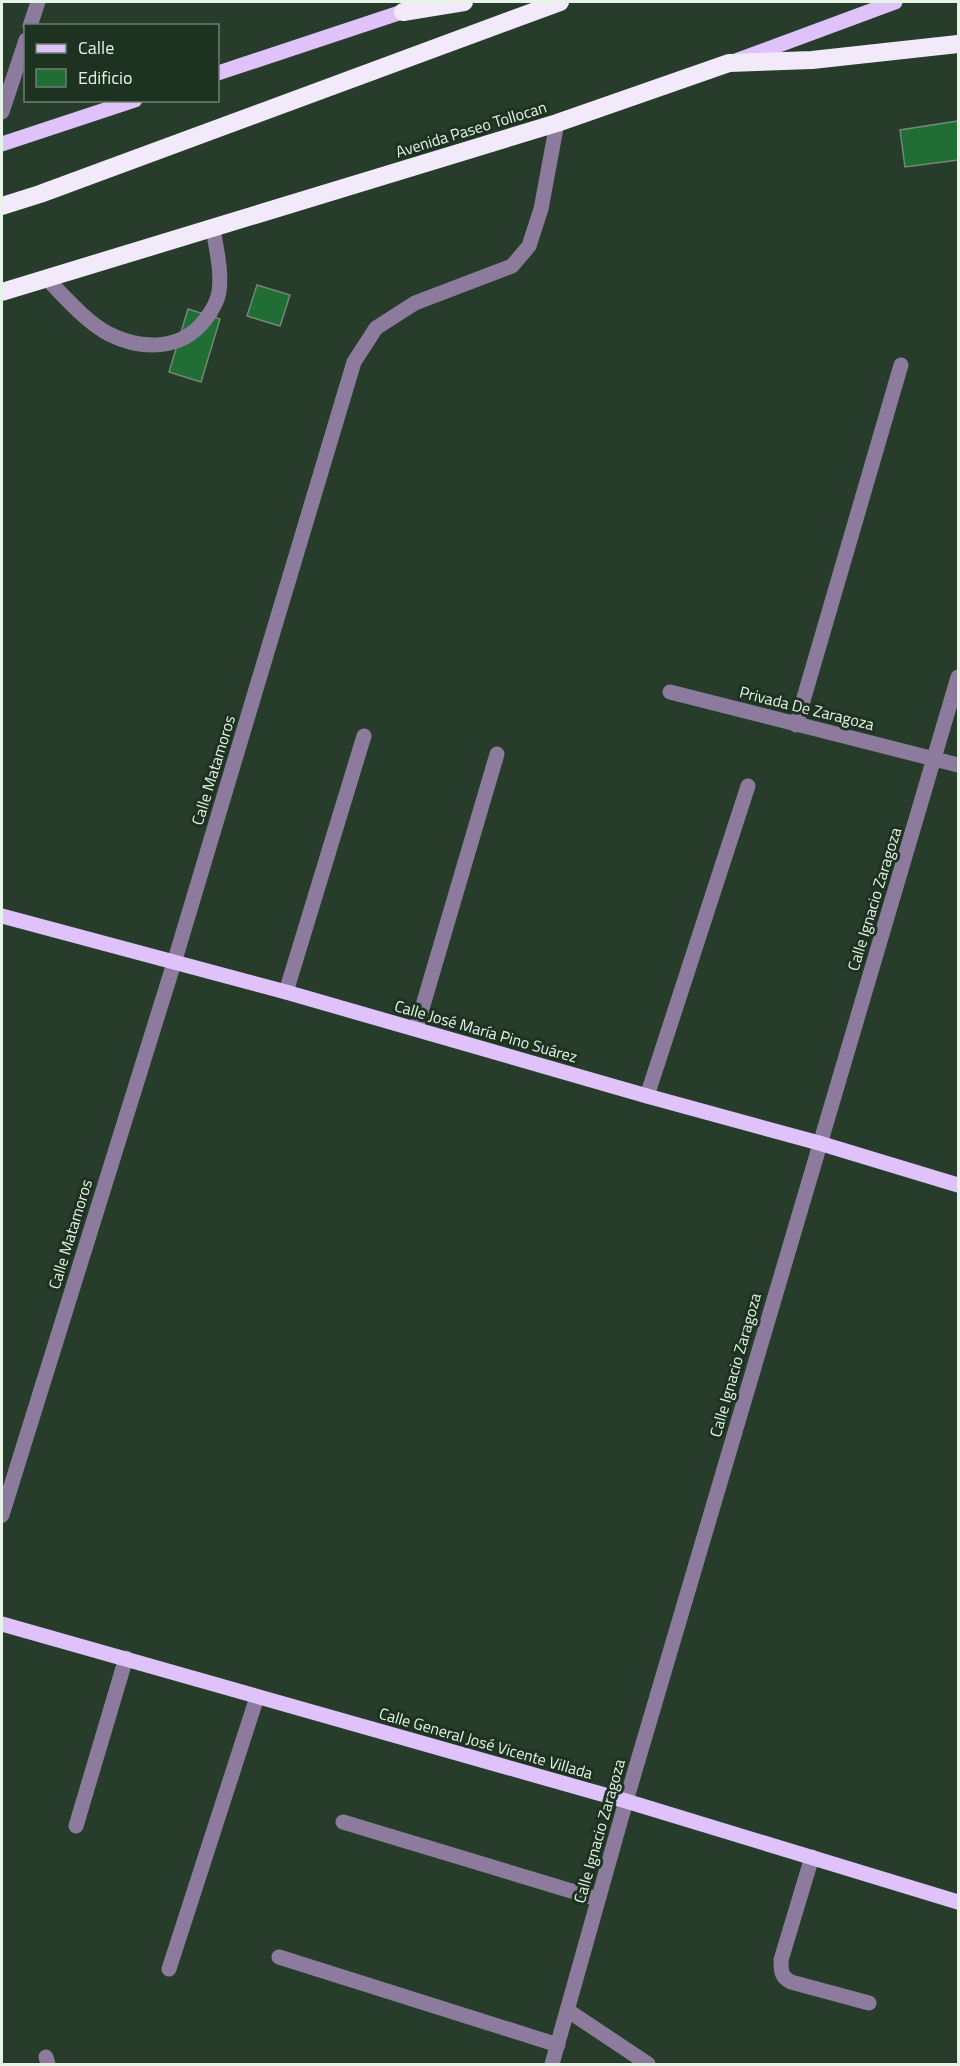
<svg xmlns="http://www.w3.org/2000/svg" width="960" height="2066" font-family="'Titillium Web',sans-serif">
<style>
.building{fill:#206e34;stroke:#718974;stroke-width:1.5}
.lines{fill:none;stroke-linecap:round;stroke-linejoin:round}
.minor{stroke:#8c7b9c;stroke-width:15}
.major{stroke:#dec2f9;stroke-width:15}
.highway{stroke:#f2eafa;stroke-width:18}
.labels{text-anchor:middle;stroke-width:6;stroke-linejoin:round;paint-order:stroke}
.street-label{font-size:16px;fill:#e6f3e7;stroke:#1d3220}
</style>
<rect width="100%" height="100%" fill="#273c2a"/>
<!-- building -->
<path class="building" d="M 958,121 L 958,160 L 905,167 L 900,130 Z
M 257,285 L 290,295 L 280,326 L 247,316 Z
M 188,309 L 220,319 L 201,382 L 169,372 Z"/>
<g class="lines">
<!-- minor -->
<path class="minor" d="M 30,26 L 38,2
M 2,112 L 26,40
M 47,279 C 65,297 86,322 109,334 C 141,350 181,351 205,320 C 212,311 217,303 219,292 C 222,270 216,249 213,228
M 670,692 L 958,765
M 796,725 L 901,365
M 286,992 L 364,736
M 416,1029 L 497,754
M 647,1096 L 748,786
M 2,1515 L 174,963 L 354,362 L 376,328 L 415,303 L 512,266 L 529,246 L 541,209 L 557,123
M 343,1822 L 598,1899
M 76,1826 L 126,1658
M 812,1857 L 781,1960 C 781,1971 781,1977 791,1982 L 869,2003
M 279,1957 L 558,2045
M 169,1969 L 257,1697
M 567,2010 L 648,2064
M 46,2057 L 48,2064
M 552,2064 L 626,1801 L 958,677"/>
<!-- major -->
<path class="major" d="M 738,60 L 895,2
M 218,73 L 414,8
M 2,144 L 135,100
M 2,916 L 286,992 L 647,1096 L 819,1143 L 958,1185
M 2,1624 L 626,1801 L 958,1902"/>
<!-- highway -->
<path class="highway" d="M 403,12 L 464,2
M 2,206 L 40,194 L 560,2
M 2,292 L 557,123 L 729,63 L 812,60 L 958,44"/>
</g>
<g class="labels">
<!-- street labels -->
<g class="street-label">
<text transform="translate(471 129) rotate(-17)" y="6">Avenida Paseo Tollocan</text>
<text transform="translate(807 708) rotate(14)" y="6">Privada De Zaragoza</text>
<text transform="translate(213 770) rotate(-73)" y="6">Calle Matamoros</text>
<text transform="translate(874 899) rotate(-73)" y="6">Calle Ignacio Zaragoza</text>
<text transform="translate(486 1031) rotate(16)" y="6">Calle José María Pino Suárez</text>
<text transform="translate(70 1234) rotate(-73)" y="6">Calle Matamoros</text>
<text transform="translate(735 1365) rotate(-74)" y="6">Calle Ignacio Zaragoza</text>
<text transform="translate(486 1743) rotate(16)" y="6">Calle General José Vicente Villada</text>
<text transform="translate(599 1831) rotate(-74)" y="6">Calle Ignacio Zaragoza</text>
</g>
</g>
<!-- border -->
<rect width="960" height="2066" fill="none" stroke="#e6f3e7" stroke-width="6"/>
<!-- legend -->
<rect x="24" y="24" width="195" height="78" fill="#1d3220" stroke="#6d7f70" stroke-width="1.5"/>
<rect x="36" y="44" width="30" height="9" fill="#dec2f9" stroke="#6d7f70" stroke-width="1.5"/>
<text x="78" y="54" font-size="18" fill="#e6f3e7">Calle</text>
<rect x="36" y="69" width="30" height="18" fill="#206e34" stroke="#6d7f70" stroke-width="1.5"/>
<text x="78" y="84" font-size="18" fill="#e6f3e7">Edificio</text>
</svg>
